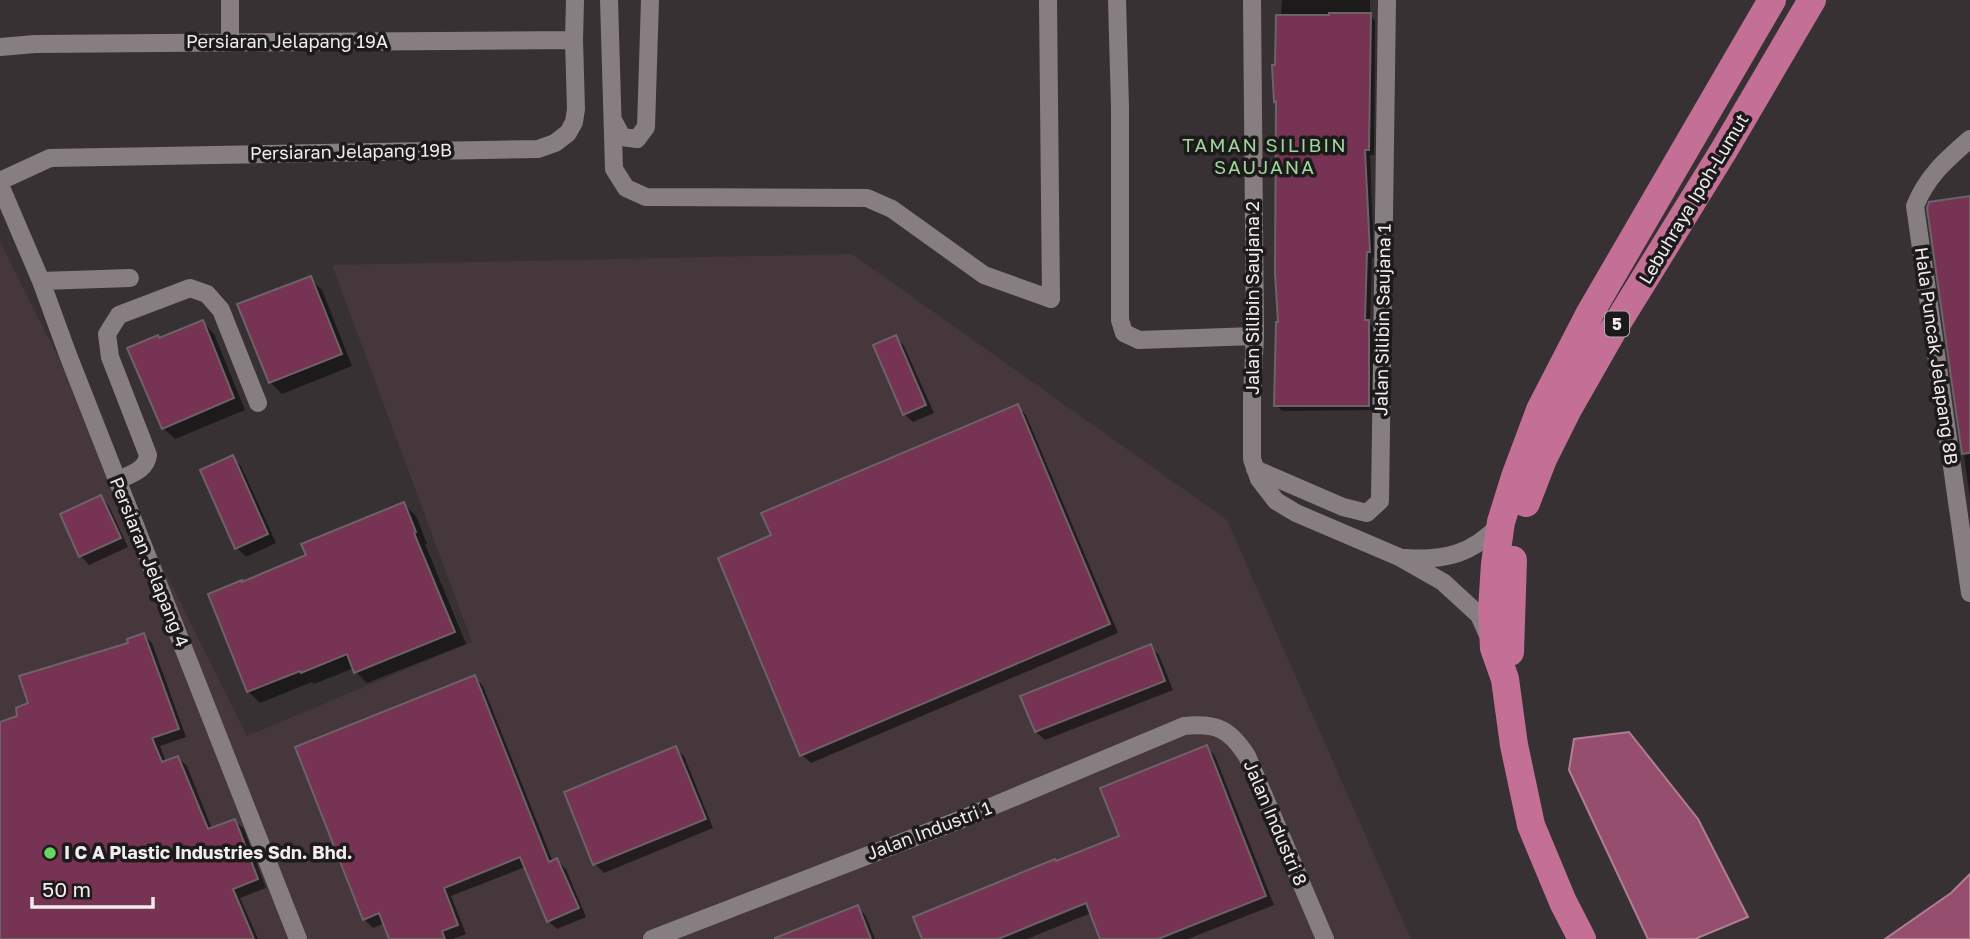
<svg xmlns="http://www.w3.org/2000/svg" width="1970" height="939" font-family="'Golos Text',sans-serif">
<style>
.built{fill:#45373c}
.water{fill:#954e6e;stroke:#b17d94;stroke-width:2}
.shadow{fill:#0007}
.building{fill:#773353;stroke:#6b6366;stroke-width:2}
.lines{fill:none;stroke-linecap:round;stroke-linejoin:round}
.minor{stroke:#877e82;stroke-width:18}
.trunk{stroke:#c47096;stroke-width:28}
.poi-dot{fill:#69d464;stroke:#1d1a1b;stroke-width:2.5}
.labels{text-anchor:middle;stroke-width:7;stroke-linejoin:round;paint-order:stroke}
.shield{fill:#1d1a1b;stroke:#b1adaf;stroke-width:2}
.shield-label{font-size:16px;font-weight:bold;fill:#f1ecee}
.street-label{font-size:18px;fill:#f1ecee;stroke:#1d1a1b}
.poi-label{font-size:18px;font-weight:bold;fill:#f1ecee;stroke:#1d1a1b;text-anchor:start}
.neighbourhood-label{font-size:19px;letter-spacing:2px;fill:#9ed599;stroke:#1d1a1b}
</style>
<rect width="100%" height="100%" fill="#383133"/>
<!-- built -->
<path class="built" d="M 0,241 L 247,736 L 472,642 L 332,265 L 852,254 L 1227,520 L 1411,939 L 0,939 Z"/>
<!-- water -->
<path class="water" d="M 1629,732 L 1698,819 L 1748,917 L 1695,939 L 1648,939 L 1569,770 L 1574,739 Z
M 1970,874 L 1970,939 L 1885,939 L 1951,893 Z"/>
<!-- shadow -->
<path class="shadow" d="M 1282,0 L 1370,0 L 1370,15 L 1375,21 L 1374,155 L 1370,155 L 1374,257 L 1372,257 L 1370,324 L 1373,327 L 1374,410 L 1282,411 L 1276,405 L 1280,324 L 1277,66 Z
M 1970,198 L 1970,498 L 1929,208 Z
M 310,278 L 322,290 L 352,366 L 282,394 L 270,382 L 239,305 Z
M 203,322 L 214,334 L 245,410 L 175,439 L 163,428 L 160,339 Z
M 896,337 L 904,346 L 934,413 L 913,422 L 904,414 Z
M 1017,406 L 1026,415 L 1118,633 L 811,763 L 802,755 Z
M 232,457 L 241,466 L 276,543 L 246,557 L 237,548 Z
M 101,497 L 109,506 L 128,547 L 89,565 L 81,556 Z
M 404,504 L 416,516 L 427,544 L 425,544 L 466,644 L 367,683 L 356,672 L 354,668 L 314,684 L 312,682 L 260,703 L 248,691 L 308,556 Z
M 143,635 L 152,643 L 186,737 L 160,746 L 166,762 L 178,758 L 187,766 L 212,829 L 235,821 L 244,829 L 266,888 L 240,898 L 258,939 L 0,939 L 0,724 L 19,718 Z
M 1150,646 L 1159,655 L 1173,690 L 1045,740 L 1036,732 Z
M 475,677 L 483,686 L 553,862 L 557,860 L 566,869 L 586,917 L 557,929 L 548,921 L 525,867 L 451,896 L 466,934 L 453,939 L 391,939 L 385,923 L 373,928 L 364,919 Z
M 1207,747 L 1215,756 L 1274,905 L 1188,939 L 1102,939 L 1091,913 L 1027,939 L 924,939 L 1057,863 L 1121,837 Z
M 675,748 L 684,756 L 713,828 L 604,873 L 595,864 Z
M 857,907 L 866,916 L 875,939 L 777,939 Z"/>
<!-- building -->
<path class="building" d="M 1329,13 L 1371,13 L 1369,150 L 1365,150 L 1370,252 L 1367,252 L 1365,320 L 1369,320 L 1369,406 L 1274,406 L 1276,322 L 1278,322 L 1275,273 L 1276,101 L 1274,102 L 1272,65 L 1275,65 L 1276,15 L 1329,15 Z
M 1970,196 L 1970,453 L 1962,454 L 1927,208 L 1929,202 Z
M 311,276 L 342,354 L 269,383 L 237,304 Z
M 203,320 L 234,398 L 162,429 L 127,348 L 158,335 L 159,338 Z
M 896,335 L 926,405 L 903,415 L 873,345 Z
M 1018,404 L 1110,624 L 800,756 L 718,558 L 771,535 L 761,513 Z
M 233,455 L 268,534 L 235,549 L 200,470 Z
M 101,495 L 121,538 L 79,557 L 60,514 Z
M 404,502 L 416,532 L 414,533 L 455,632 L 354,673 L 347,654 L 301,673 L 300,671 L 247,692 L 208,594 L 242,580 L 242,582 L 306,555 L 301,544 Z
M 144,633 L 179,729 L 152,738 L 162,762 L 178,756 L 208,829 L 235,819 L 258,879 L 233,889 L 254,939 L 0,939 L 0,722 L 17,716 L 16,708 L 28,703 L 19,676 L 128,643 L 127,639 Z
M 1151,644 L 1165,681 L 1035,732 L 1020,696 Z
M 475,675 L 549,862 L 557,858 L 579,908 L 547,922 L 520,857 L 444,888 L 458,925 L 442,931 L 445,939 L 389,939 L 379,913 L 363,920 L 295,747 Z
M 1207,745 L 1266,896 L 1158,939 L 1100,939 L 1086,903 L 998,939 L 922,939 L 913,917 L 1055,859 L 1056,861 L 1119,836 L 1100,788 Z
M 676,746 L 706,819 L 593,865 L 564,792 Z
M 858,905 L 871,939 L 775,939 L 775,938 Z"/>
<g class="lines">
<!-- minor -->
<path class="minor" d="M 230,0 L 230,42
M 609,0 L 614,169 L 626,188 L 646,197 L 867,198 L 892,209 L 984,275 L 1051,299 L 1048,0
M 1117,0 L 1120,107 L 1120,320 L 1124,333 L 1139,340 L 1255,336
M 1252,0 L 1255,336 L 1252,395 L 1252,459 L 1259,479 L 1276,501 L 1296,513 L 1399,557 L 1443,582 L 1479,615 L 1487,633
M 0,47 L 35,44 L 574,40
M 613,120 L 622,137 L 637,139 L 646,127 L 650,0
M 1970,139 C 1946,160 1927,176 1915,206 L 1970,593
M 0,181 L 50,158 L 538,149 L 555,143 L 568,133 L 574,122 L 576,109 L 574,40 L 575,0
M 0,185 L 41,281 L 68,355 L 298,939
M 41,281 L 130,278
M 1255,469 L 1343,507 L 1367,513 L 1380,501 L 1387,0
M 117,481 C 130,474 146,471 148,455 L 110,357 L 107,334 L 119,315 L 190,288 L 207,294 L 221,310 L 258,403
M 1405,558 C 1444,561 1473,554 1500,524
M 652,939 L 962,819 L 1184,726 C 1216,723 1229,728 1247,756 L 1325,939"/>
<!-- trunk -->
<path class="trunk" d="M 1526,503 L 1543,459 L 1568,409 L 1613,330 L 1724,150 L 1812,0
M 1510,652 L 1513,560
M 1582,939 L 1563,902 L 1531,825 L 1514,745 L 1505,679 L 1494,648 L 1492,610 L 1495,564 L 1501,522 L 1515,477 L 1540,410 L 1590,313 L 1772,0"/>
</g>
<!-- markers -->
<circle class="poi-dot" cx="50" cy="853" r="7"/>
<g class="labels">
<!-- shield labels -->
<rect class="shield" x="1605" y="311.5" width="24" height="25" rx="5"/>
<g class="shield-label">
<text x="1617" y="330">5</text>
</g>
<!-- street labels -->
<g class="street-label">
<text x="287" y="48">Persiaran Jelapang 19A</text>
<text transform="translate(351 152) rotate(-1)" y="6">Persiaran Jelapang 19B</text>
<text transform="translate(1694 199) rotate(-59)" y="6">Lebuhraya Ipoh-Lumut</text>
<text transform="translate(1253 298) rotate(-90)" y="6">Jalan Silibin Saujana 2</text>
<text transform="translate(1383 320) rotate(-89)" y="6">Jalan Silibin Saujana 1</text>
<text transform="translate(1936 356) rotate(82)" y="6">Hala Puncak Jelapang 8B</text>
<text transform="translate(149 562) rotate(68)" y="6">Persiaran Jelapang 4</text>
<text transform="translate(1275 823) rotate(67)" y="6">Jalan Industri 8</text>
<text transform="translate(929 831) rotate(-21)" y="6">Jalan Industri 1</text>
</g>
<!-- poi labels -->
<g class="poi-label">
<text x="64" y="859">I C A Plastic Industries Sdn. Bhd.</text>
</g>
<!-- neighbourhood labels -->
<g class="neighbourhood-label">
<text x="1265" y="152">TAMAN SILIBIN<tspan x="1265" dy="22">SAUJANA</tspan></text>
</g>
</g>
<!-- scale -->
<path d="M32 897v10h121v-10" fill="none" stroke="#f1ecee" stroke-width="3.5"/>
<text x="42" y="897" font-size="21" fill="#f1ecee" stroke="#1d1a1b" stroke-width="5" paint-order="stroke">50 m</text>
</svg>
